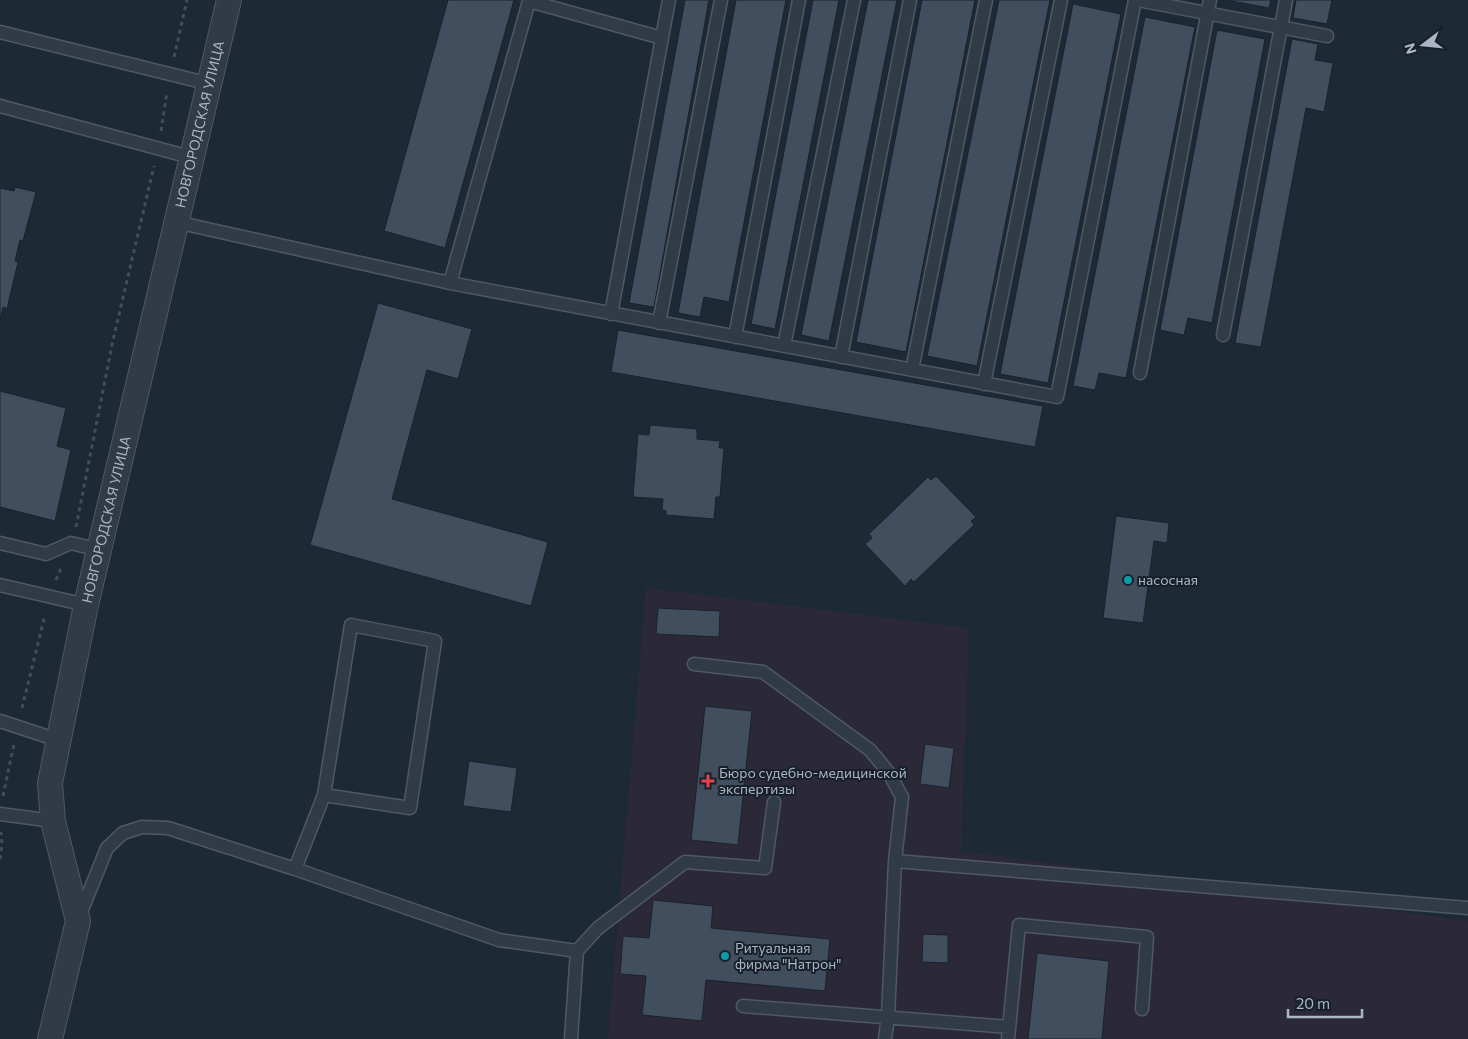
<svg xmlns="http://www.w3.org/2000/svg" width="1468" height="1039" font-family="Commissioner,sans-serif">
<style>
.medical{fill:#2b2937}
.building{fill:#414e5e;stroke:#19222d}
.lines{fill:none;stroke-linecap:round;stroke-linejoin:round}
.service-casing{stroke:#4f5865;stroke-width:15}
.minor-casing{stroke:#4f5865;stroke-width:26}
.path{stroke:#3d5254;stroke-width:3;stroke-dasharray:4 4;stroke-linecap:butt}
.service{stroke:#313b46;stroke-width:12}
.minor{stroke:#313b46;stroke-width:24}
.culture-dot{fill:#0f9aa8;stroke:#17202a;stroke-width:2}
.health-dot{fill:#e0444e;stroke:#17202a;stroke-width:2}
.labels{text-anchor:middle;stroke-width:4;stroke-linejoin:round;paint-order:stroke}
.street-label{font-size:14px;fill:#abb5c4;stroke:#17202a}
.poi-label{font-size:14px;fill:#abb5c4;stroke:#17202a;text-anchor:start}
</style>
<rect width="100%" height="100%" fill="#1e2936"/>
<!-- medical -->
<path class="medical" d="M 646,588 L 969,628 L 961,851 L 1468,921 L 1468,1039 L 608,1039 Z"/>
<!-- building -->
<path class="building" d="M 448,0 L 514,0 L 445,248 L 384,231 Z
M 685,0 L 709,0 L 654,307 L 629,303 Z
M 736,0 L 786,0 L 729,302 L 704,297 L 700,317 L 678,313 Z
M 813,0 L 839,0 L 775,329 L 751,324 Z
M 868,0 L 897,0 L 829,341 L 801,335 Z
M 922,0 L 975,0 L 906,352 L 856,342 Z
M 999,0 L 1050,0 L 977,366 L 927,356 Z
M 1226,0 L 1271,0 L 1269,8 Z
M 1296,0 L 1332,0 L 1327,24 L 1293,18 Z
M 1073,4 L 1121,14 L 1048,383 L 1000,374 Z
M 1145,17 L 1195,27 L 1126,378 L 1099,373 L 1095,390 L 1073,386 Z
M 1217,30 L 1265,39 L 1212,323 L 1188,318 L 1184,335 L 1160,330 Z
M 1292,39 L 1318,44 L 1315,60 L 1333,63 L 1324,112 L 1306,108 L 1261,347 L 1235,343 Z
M 15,187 L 36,192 L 23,241 L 20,240 L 15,261 L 18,262 L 7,309 L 3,307 L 0,321 L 0,188 L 14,191 Z
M 378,303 L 472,329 L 458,379 L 427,370 L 392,499 L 548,542 L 531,606 L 310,545 Z
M 618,330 L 1043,406 L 1035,447 L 611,372 Z
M 0,391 L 66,408 L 57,446 L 71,450 L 55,521 L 0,507 Z
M 650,425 L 697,429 L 697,439 L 720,441 L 719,448 L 724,448 L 720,497 L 716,497 L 714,519 L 666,515 L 666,511 L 662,510 L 663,499 L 633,497 L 638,434 L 649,435 Z
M 936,476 L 976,517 L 971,521 L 974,525 L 914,582 L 911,579 L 905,586 L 865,544 L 872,538 L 869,534 L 928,477 L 931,480 Z
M 1116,516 L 1169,523 L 1167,543 L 1154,541 L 1143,623 L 1103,618 Z
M 658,608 L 720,611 L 719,637 L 656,634 Z
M 705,706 L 752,711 L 738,845 L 691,840 Z
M 925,744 L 954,748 L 949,788 L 920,784 Z
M 469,761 L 517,768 L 511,812 L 463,806 Z
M 653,900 L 713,906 L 711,928 L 830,939 L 825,991 L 706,980 L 702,1021 L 642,1015 L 646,976 L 620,974 L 623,936 L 649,938 Z
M 923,934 L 948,935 L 948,963 L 922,962 Z
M 1037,953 L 1109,961 L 1102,1039 L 1028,1039 Z"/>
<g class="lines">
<!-- service casing -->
<g class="service-casing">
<path id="service" d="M 1138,0 L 1327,36
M 0,32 L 210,84
M 0,106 L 190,157
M 176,222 L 450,283 L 1057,397 L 1135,0
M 450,283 L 529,1 L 662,38
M 611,314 L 669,0
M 659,323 L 721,0
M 1223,335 L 1286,0
M 735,337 L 799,0
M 784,346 L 854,0
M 841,357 L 910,0
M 912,370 L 986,0
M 1140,373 L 1210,0
M 984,384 L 1061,0
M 0,543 L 46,554 L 71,543 L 99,550
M 0,585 L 86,605
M 694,664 L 763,672 L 870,750 L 889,773 L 902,797 L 895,861 L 888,1017 L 885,1039
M 0,721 L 58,740
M 0,814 L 53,821
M 895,861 L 1468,908
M 295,869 L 324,795 L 410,808 L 435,641 L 351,625 L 324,795
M 79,917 L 107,848 L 123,833 L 142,827 L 168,828 L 295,869 L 499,940 L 577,951 L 598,928 L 685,862 L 765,868 L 774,802
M 743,1006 L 1009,1027
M 571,1038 L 577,951
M 1008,1039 L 1019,925 L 1147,937 L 1142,1009"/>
</g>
<!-- minor casing -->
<g class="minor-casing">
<g id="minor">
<path id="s1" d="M 50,1039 L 78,921 L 53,821 L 50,783 L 86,605 L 229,0"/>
</g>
</g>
<!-- path -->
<path class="path" d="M 174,57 L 187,0
M 161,131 L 167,92
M 76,527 L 113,340 L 154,166
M 56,580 L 61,568
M 22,708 L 45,615
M 3,796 L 14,744
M 0,859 L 2,845 L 1,832"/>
<!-- service -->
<use href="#service" class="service"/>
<!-- minor -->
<use href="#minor" class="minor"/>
</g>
<!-- markers -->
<g class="culture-dot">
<circle cx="1128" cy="580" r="5"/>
<circle cx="725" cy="956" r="5"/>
</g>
<path class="health-dot" d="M705.5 773.5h5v5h5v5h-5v5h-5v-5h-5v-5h5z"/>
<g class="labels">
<!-- street labels -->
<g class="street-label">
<text dy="5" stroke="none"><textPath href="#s1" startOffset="938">НОВГОРОДСКАЯ УЛИЦА</textPath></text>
<text dy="5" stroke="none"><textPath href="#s1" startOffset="532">НОВГОРОДСКАЯ УЛИЦА</textPath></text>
</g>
<!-- poi labels -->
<g class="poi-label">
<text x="1138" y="585">насосная</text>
<text x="719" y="778">Бюро судебно-медицинской<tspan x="719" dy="16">экспертизы</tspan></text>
<text x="735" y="953">Ритуальная<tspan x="735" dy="16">фирма "Натрон"</tspan></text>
</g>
</g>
<!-- north arrow -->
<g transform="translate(1423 45) rotate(254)" stroke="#17202a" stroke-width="4" paint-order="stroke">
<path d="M0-4L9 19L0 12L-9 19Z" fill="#abb5c4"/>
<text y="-8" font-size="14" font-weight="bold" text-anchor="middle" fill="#abb5c4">N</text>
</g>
<!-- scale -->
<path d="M1288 1009v8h74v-8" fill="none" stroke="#abb5c4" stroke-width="2.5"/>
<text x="1296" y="1009" font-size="15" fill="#abb5c4" stroke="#17202a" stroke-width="4" paint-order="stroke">20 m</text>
</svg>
